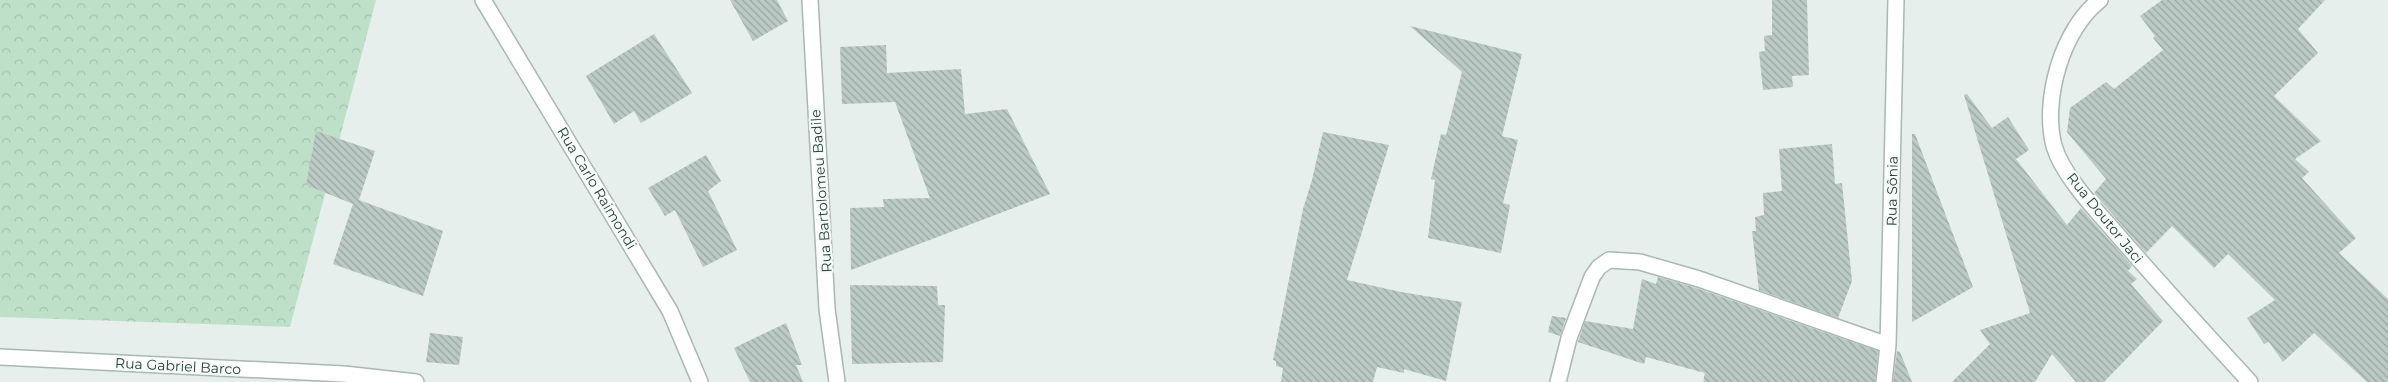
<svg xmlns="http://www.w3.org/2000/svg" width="2388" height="382" font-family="Montserrat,sans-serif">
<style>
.forest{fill:url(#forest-crowns)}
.building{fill:url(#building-back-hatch)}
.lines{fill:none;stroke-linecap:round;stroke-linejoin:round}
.minor-casing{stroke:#a8b8b2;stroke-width:18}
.minor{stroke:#fff;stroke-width:15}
.labels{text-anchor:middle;stroke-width:4.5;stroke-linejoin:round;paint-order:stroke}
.street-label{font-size:14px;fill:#24423a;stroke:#f7fbf9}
</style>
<defs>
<pattern id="forest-crowns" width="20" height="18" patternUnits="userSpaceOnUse" patternTransform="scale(1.25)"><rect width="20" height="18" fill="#bfe0c8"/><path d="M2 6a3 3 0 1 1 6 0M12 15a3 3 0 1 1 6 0" fill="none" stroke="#a4c1ad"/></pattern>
<pattern id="building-back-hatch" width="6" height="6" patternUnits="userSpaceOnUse" patternTransform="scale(1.25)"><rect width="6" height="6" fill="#bbcac4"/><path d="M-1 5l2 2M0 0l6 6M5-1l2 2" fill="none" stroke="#98a6a0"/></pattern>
</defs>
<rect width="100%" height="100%" fill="#e6efeb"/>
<!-- forest -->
<path class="forest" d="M 0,0 L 376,0 L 290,327 L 0,317 Z"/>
<!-- building -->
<path class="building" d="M 730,0 L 777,0 L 788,21 L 753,41 Z
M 1772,0 L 1807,0 L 1809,75 L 1792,76 L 1793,87 L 1763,90 L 1759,52 L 1765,51 L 1764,36 L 1772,35 Z
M 2162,0 L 2325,0 L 2298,29 L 2318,53 L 2274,96 L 2321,141 L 2295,159 L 2309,172 L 2302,178 L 2356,238 L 2339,253 L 2388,299 L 2388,382 L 2367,382 L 2314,333 L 2283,362 L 2269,342 L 2264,344 L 2247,318 L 2275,300 L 2228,254 L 2214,268 L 2172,226 L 2146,253 L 2094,193 L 2106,179 L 2067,132 L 2070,108 L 2106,82 L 2114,89 L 2163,50 L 2153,38 L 2155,36 L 2140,16 Z
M 1410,26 L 1522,54 L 1502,136 L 1518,140 L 1503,203 L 1510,205 L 1501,253 L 1428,238 L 1435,180 L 1431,179 L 1441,134 L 1446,135 L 1462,72 Z
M 654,34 L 692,93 L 641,123 L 634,111 L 614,124 L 586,76 Z
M 886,45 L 887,73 L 961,69 L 965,114 L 1007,109 L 1050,194 L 851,270 L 850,208 L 884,207 L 883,199 L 930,198 L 895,102 L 842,104 L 840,47 Z
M 1967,94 L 1992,128 L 2008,117 L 2029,150 L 2016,159 L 2067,225 L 2081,208 L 2132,266 L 2128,271 L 2137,279 L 2131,284 L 2163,321 L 2104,382 L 2076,382 L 2052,354 L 2035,382 L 1952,382 L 1990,344 L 1980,330 L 2030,313 L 1964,95 Z
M 316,131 L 375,151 L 359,200 L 443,231 L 423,296 L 333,264 L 353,204 L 306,185 Z
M 1323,132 L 1389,145 L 1347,280 L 1401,292 L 1462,302 L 1446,381 L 1404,369 L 1404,373 L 1377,367 L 1373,382 L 1281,382 L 1283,368 L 1276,366 L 1276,361 L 1273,360 L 1303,209 L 1312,180 Z
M 1912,134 L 1915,134 L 1973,287 L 1912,322 Z
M 1832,144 L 1835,184 L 1842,183 L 1852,281 L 1838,318 L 1759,290 L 1752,231 L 1756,231 L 1755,217 L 1764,215 L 1763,193 L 1782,191 L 1779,149 Z
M 706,155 L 721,181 L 708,191 L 737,250 L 703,267 L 675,210 L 665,216 L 648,188 Z
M 1658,277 L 1696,288 L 1878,351 L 1875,382 L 1703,382 L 1705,373 L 1646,357 L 1644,364 L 1578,342 L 1585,321 L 1633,329 L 1642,279 L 1656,284 Z
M 850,285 L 937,286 L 938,305 L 945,305 L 943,362 L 852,364 Z
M 1552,316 L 1566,318 L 1560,336 L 1548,332 Z
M 786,323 L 802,365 L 796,365 L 803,382 L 750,382 L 734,348 Z
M 430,333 L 463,337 L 459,365 L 426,362 Z
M 1897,351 L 1900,352 L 1912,382 L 1893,382 Z"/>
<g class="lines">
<!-- minor casing -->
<g class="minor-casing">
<path id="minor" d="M 483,0 L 670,311 L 700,382
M 810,0 L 827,309 L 837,382
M 2100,0 C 2062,29 2042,100 2054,146 C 2063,176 2095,209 2115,232 C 2159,283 2204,332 2250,382
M 0,357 L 344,374 L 416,382
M 1558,382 L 1569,338 L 1592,277 L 1599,267 L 1609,260 L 1640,262 L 1699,279 L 1888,345
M 1884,382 L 1888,345 L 1896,0"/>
</g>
<!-- minor -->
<use href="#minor" class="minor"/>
</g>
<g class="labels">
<!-- street labels -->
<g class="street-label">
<text transform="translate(597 188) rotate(59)" y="5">Rua Carlo Raimondi</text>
<text transform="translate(821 191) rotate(-94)" y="5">Rua Bartolomeu Badile</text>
<text transform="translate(1892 191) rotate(-89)" y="5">Rua Sônia</text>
<text transform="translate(2105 218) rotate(51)" y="5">Rua Doutor Jaci</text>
<text transform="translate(178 366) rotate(3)" y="5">Rua Gabriel Barco</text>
</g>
</g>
</svg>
